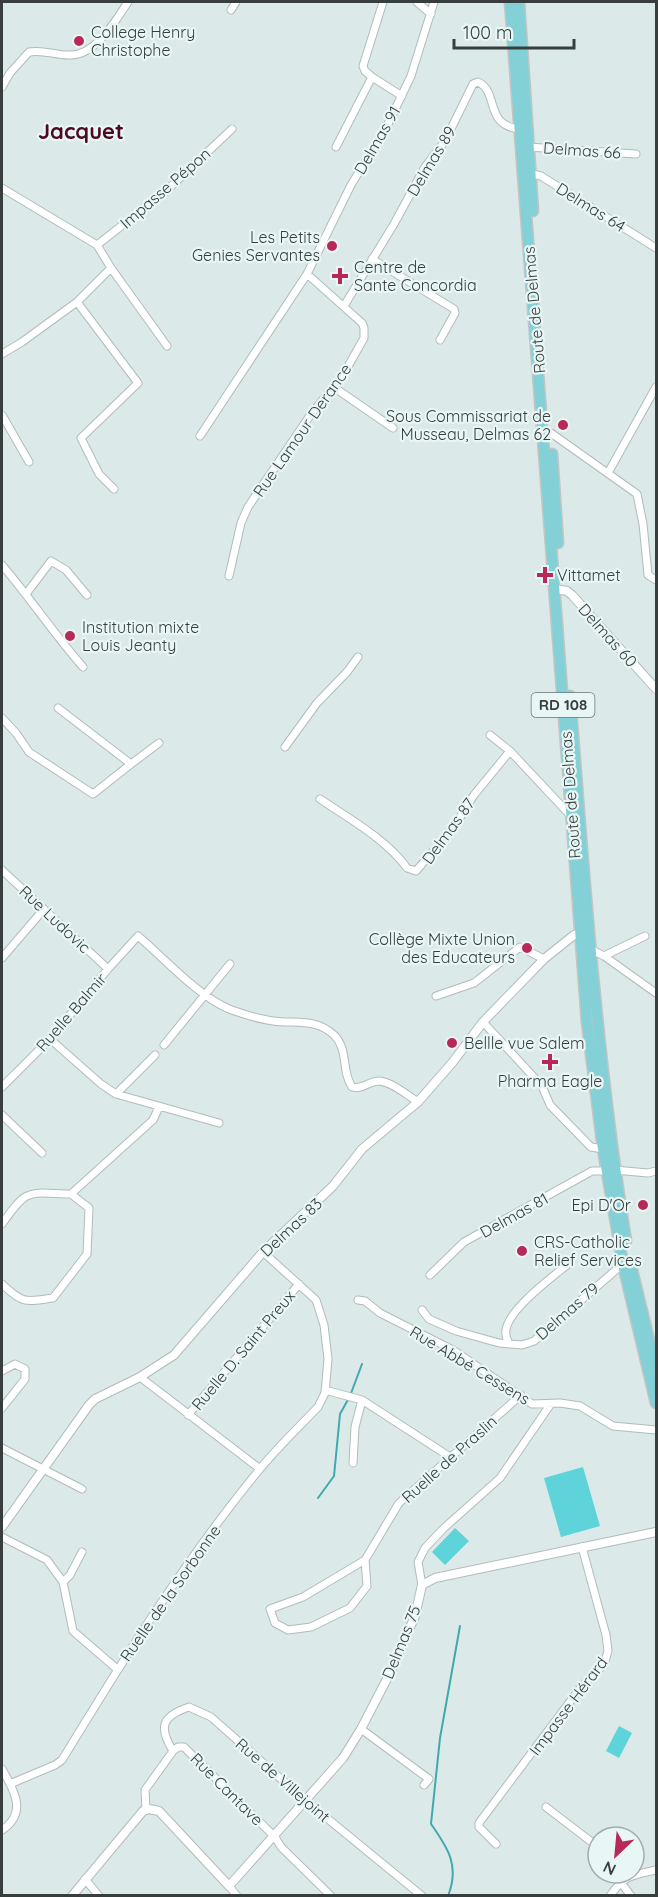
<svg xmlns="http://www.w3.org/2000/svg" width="658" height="1897" font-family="Quicksand,sans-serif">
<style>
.green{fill:#5ed3d9}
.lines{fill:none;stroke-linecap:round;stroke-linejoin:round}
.stream{stroke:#3fa9af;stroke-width:2}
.minor-casing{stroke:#b0bcbc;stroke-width:9}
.tertiary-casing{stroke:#b0bcbc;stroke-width:10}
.primary-casing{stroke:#c3c5c5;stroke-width:13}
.minor{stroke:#fff;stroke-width:7}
.tertiary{stroke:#fff;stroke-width:8}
.primary{stroke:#83d1d6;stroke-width:10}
.poi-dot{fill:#b82958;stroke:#e9f6f6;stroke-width:2}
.labels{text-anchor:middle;stroke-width:4.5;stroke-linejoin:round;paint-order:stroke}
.shield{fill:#e9f6f6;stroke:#6d7474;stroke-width:1.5}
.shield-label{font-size:15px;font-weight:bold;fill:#383d3d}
.poi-label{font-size:16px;fill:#383d3d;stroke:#e9f6f6;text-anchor:start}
.street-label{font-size:16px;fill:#383d3d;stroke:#e9f6f6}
.district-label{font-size:22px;font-weight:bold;fill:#4e0921;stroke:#e9f6f6}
</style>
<rect width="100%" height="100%" fill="#dce9e9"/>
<!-- green -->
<path class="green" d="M 583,1467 L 600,1526 L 561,1537 L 544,1478 Z
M 455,1528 L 469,1541 L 445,1565 L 432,1552 Z
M 619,1726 L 632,1733 L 619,1758 L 606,1751 Z"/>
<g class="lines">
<!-- stream -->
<path class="stream" d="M 318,1498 L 334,1476 L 340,1414 L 350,1396 L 362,1364
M 448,1896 C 460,1866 448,1848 431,1824 L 440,1738 L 460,1626"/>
<!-- minor casing -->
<g class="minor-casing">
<path id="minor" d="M 417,2 L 431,14
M 231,10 L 236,2
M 372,77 L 402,96
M 2,87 L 10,73 L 29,52 C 44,49 56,56 71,55 C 96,55 116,20 128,2
M 336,147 L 372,77 L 365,71 L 363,66 L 383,2
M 528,147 L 636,154
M 527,173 L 541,176 L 656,248
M 2,188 L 97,245 L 111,268 L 167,346
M 97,245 L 166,191 L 232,129
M 372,259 L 454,309 L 455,313 L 440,340
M 77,302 L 138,383 L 81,438 L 99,474 L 114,489
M 344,306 L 394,224 L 425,167 L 445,141 L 473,84 L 478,82 C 500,92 483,128 523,129
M 2,354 L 22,342 L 77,302 L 111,268
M 335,388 L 393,428
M 2,415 L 29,462
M 551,433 L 637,494 L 643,524 L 648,575 L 656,580
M 200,436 L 307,274 L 351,185 L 386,128 L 411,76 L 434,2
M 608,473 L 656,387
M 2,565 C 30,598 54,634 83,667
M 229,576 L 241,523 L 248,507 L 311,414 L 342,377 L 364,338 L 364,328 L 362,323 L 307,274
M 26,594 L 51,561 L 66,570 L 87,595
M 2,718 L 16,733 L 29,752 L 93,794 L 131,764 L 58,708
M 490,735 L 510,751 L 571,816
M 285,747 L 317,703 L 347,672 L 358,657
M 131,764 L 159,743
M 320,799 C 350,819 387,840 407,868 L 416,871 L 454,827 L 474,795 L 510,751
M 2,870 L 108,969
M 590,949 L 604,956 L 645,936
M 604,956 L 656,993
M 2,958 L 44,909
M 436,996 L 474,983 L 520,947 L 544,959
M 483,1022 L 542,1086 L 550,1105 L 591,1147 L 603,1149
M 50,1039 L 101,1084 L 116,1094 L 219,1123
M 164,1045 L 230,964
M 2,1087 L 50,1039 L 108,969 L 138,936 C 164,958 198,996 229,1009 C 243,1014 258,1019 273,1021 C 296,1024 316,1018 334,1035 C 349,1050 341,1071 352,1087 C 362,1090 369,1081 379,1081 C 392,1082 407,1095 418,1102
M 116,1094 L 155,1055
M 2,1115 L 42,1153
M 614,1170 L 648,1173 L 656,1171
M 2,1224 C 28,1187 27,1193 71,1194 L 153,1120 L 159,1107
M 430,1275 L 464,1242 L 592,1171 L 606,1171
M 2,1284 C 23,1304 25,1302 53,1298 L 87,1254 L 89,1208 L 71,1194
M 358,1300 L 365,1301 L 380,1313 L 453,1350 L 532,1404 L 560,1403 L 580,1406 L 613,1426 L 656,1430
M 422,1310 L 429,1319 L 456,1331 L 499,1343 L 522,1345 L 534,1341 L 624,1263
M 509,1344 C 508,1341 506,1338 506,1335 C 502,1314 551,1278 567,1265
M 2,1371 L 15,1364 L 25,1369 L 25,1379 L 2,1408
M 140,1377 L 260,1469
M 325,1390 L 362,1400 L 450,1457
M 188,1415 L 299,1284
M 2,1448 L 82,1489
M 353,1463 L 355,1427 L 362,1400
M 2,1537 L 47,1560 L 63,1582 L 73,1631 L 117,1669
M 365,1560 L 367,1586 L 350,1608 L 311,1627 L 288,1630 L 275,1623 L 270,1609 L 303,1597 Z
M 365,1560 L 399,1503 L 521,1395
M 63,1582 L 70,1575 L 82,1552
M 422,1585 L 418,1562 L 425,1548 L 444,1528 L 500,1478 L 550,1405
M 361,1729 L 429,1779 L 424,1785
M 173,1751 C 158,1727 162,1716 189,1707 L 211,1717 L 306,1801 L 422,1896
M 2,1769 C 14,1790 28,1813 2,1830
M 10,1784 L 55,1765 L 62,1760 C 123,1660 185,1560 259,1470 C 277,1448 298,1428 318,1407 L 325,1393 L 328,1359 L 324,1325 L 316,1300 L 263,1252
M 546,1807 L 598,1847
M 146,1809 L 145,1790 L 173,1751 L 178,1747 L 184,1747 L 275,1837 L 281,1847 L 331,1896
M 496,1844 L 479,1827 L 479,1823 L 581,1687 L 604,1664 L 608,1651 L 606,1635 L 582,1547
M 85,1879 L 99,1896
M 620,1881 L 631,1896
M 229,1886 L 237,1896
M 610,1896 C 624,1875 633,1875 656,1870"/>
</g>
<!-- tertiary casing -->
<g class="tertiary-casing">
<path id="tertiary" d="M 555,589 L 567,591 L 572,595 L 656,689
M 2,1527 L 89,1405 L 95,1399 L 140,1377 L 174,1355 L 263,1252 L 333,1186 L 362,1149 L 418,1102 L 452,1063 L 483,1022 L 544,959 L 574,935 L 585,932
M 72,1896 L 143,1811 L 149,1809 L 159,1811 L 229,1886 L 343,1758 L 361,1729 L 390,1673 L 415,1616 L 422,1585 L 435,1578 L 656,1532"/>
</g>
<!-- primary casing -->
<g class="primary-casing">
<path id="primary" d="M 510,2 L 587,1022 L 603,1149 L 623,1264 L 656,1403
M 519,2 L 533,211
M 552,454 L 558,543
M 570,696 C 584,878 597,1061 626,1241
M 630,1262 L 656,1369"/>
</g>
<!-- minor -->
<use href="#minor" class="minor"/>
<!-- tertiary -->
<use href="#tertiary" class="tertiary"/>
<!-- primary -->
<use href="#primary" class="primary"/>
</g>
<!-- markers -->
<g class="poi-dot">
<circle cx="79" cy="41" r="6"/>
<circle cx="332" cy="246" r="6"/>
<path d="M337 267h6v6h6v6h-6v6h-6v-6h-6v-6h6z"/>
<circle cx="563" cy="425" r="6"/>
<path d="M542 566h6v6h6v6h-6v6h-6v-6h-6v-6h6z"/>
<circle cx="70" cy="636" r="6"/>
<circle cx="527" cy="948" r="6"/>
<circle cx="452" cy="1043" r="6"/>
<path d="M547 1053h6v6h6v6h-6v6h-6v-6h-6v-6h6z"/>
<circle cx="643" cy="1205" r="6"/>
<circle cx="522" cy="1251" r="6"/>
</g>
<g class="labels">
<!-- shield labels -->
<rect class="shield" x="531.5" y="693" width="63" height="24" rx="4.5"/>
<g class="shield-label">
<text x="563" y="710">RD 108</text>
</g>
<!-- poi labels -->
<g class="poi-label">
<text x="91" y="38">College Henry<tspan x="91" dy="18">Christophe</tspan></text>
<text x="320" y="243" text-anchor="end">Les Petits<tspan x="320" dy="18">Genies Servantes</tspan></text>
<text x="354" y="273">Centre de<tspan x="354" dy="18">Sante Concordia</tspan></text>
<text x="551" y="422" text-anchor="end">Sous Commissariat de<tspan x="551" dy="18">Musseau, Delmas 62</tspan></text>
<text x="557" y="581">Vittamet</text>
<text x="82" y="633">Institution mixte<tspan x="82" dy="18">Louis Jeanty</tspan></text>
<text x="515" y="945" text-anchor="end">Collège Mixte Union<tspan x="515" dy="18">des Educateurs</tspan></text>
<text x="464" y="1049">Bellle vue Salem</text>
<text x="550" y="1087" text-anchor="middle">Pharma Eagle</text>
<text x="631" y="1211" text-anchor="end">Epi D'Or</text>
<text x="534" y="1248">CRS-Catholic<tspan x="534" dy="18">Relief Services</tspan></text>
</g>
<!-- street labels -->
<g class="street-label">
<text transform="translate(377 140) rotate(-60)" y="6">Delmas 91</text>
<text transform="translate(582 150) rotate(4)" y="6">Delmas 66</text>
<text transform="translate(431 161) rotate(-59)" y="6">Delmas 89</text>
<text transform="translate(165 188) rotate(-41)" y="6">Impasse Pépon</text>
<text transform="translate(591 207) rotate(32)" y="6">Delmas 64</text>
<text transform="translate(534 310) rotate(-95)" y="6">Route de Delmas</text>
<text transform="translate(302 430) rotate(-55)" y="6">Rue Lamour Derance</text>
<text transform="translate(608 635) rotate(48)" y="6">Delmas 60</text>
<text transform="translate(570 795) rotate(-94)" y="6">Route de Delmas</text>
<text transform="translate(448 831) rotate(-54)" y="6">Delmas 87</text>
<text transform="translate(55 919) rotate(43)" y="6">Rue Ludovic</text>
<text transform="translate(71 1012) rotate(-49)" y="6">Ruelle Balmir</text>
<text transform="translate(514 1215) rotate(-29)" y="6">Delmas 81</text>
<text transform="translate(291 1227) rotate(-43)" y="6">Delmas 83</text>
<text transform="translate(567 1311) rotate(-41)" y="6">Delmas 79</text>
<text transform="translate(243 1350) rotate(-50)" y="6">Ruelle D. Saint Preux</text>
<text transform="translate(470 1365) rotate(31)" y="6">Rue Abbé Cessens</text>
<text transform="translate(449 1459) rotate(-42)" y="6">Ruelle de Praslin</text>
<text transform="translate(170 1593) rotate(-55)" y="6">Ruelle de la Sorbonne</text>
<text transform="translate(401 1642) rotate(-68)" y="6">Delmas 75</text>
<text transform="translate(568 1706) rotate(-53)" y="6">Impasse Hérard</text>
<text transform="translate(283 1780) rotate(41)" y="6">Rue de Villejoint</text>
<text transform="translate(227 1789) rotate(45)" y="6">Rue Cantave</text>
</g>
<!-- district labels -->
<g class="district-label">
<text x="81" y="139">Jacquet</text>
</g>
</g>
<!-- border -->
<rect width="658" height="1897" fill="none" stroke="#383d3d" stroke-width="6"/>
<!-- north arrow -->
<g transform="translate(616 1855) rotate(206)"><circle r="28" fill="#e9f6f6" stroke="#a2acac" stroke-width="1.5"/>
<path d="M0-4.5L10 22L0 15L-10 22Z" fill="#b82958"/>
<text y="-9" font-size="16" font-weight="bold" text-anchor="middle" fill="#383d3d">N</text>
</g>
<!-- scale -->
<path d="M454 39v9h120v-9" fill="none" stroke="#383d3d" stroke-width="3"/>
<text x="463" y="39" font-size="18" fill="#383d3d" stroke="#e9f6f6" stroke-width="4.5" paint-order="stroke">100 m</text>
</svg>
